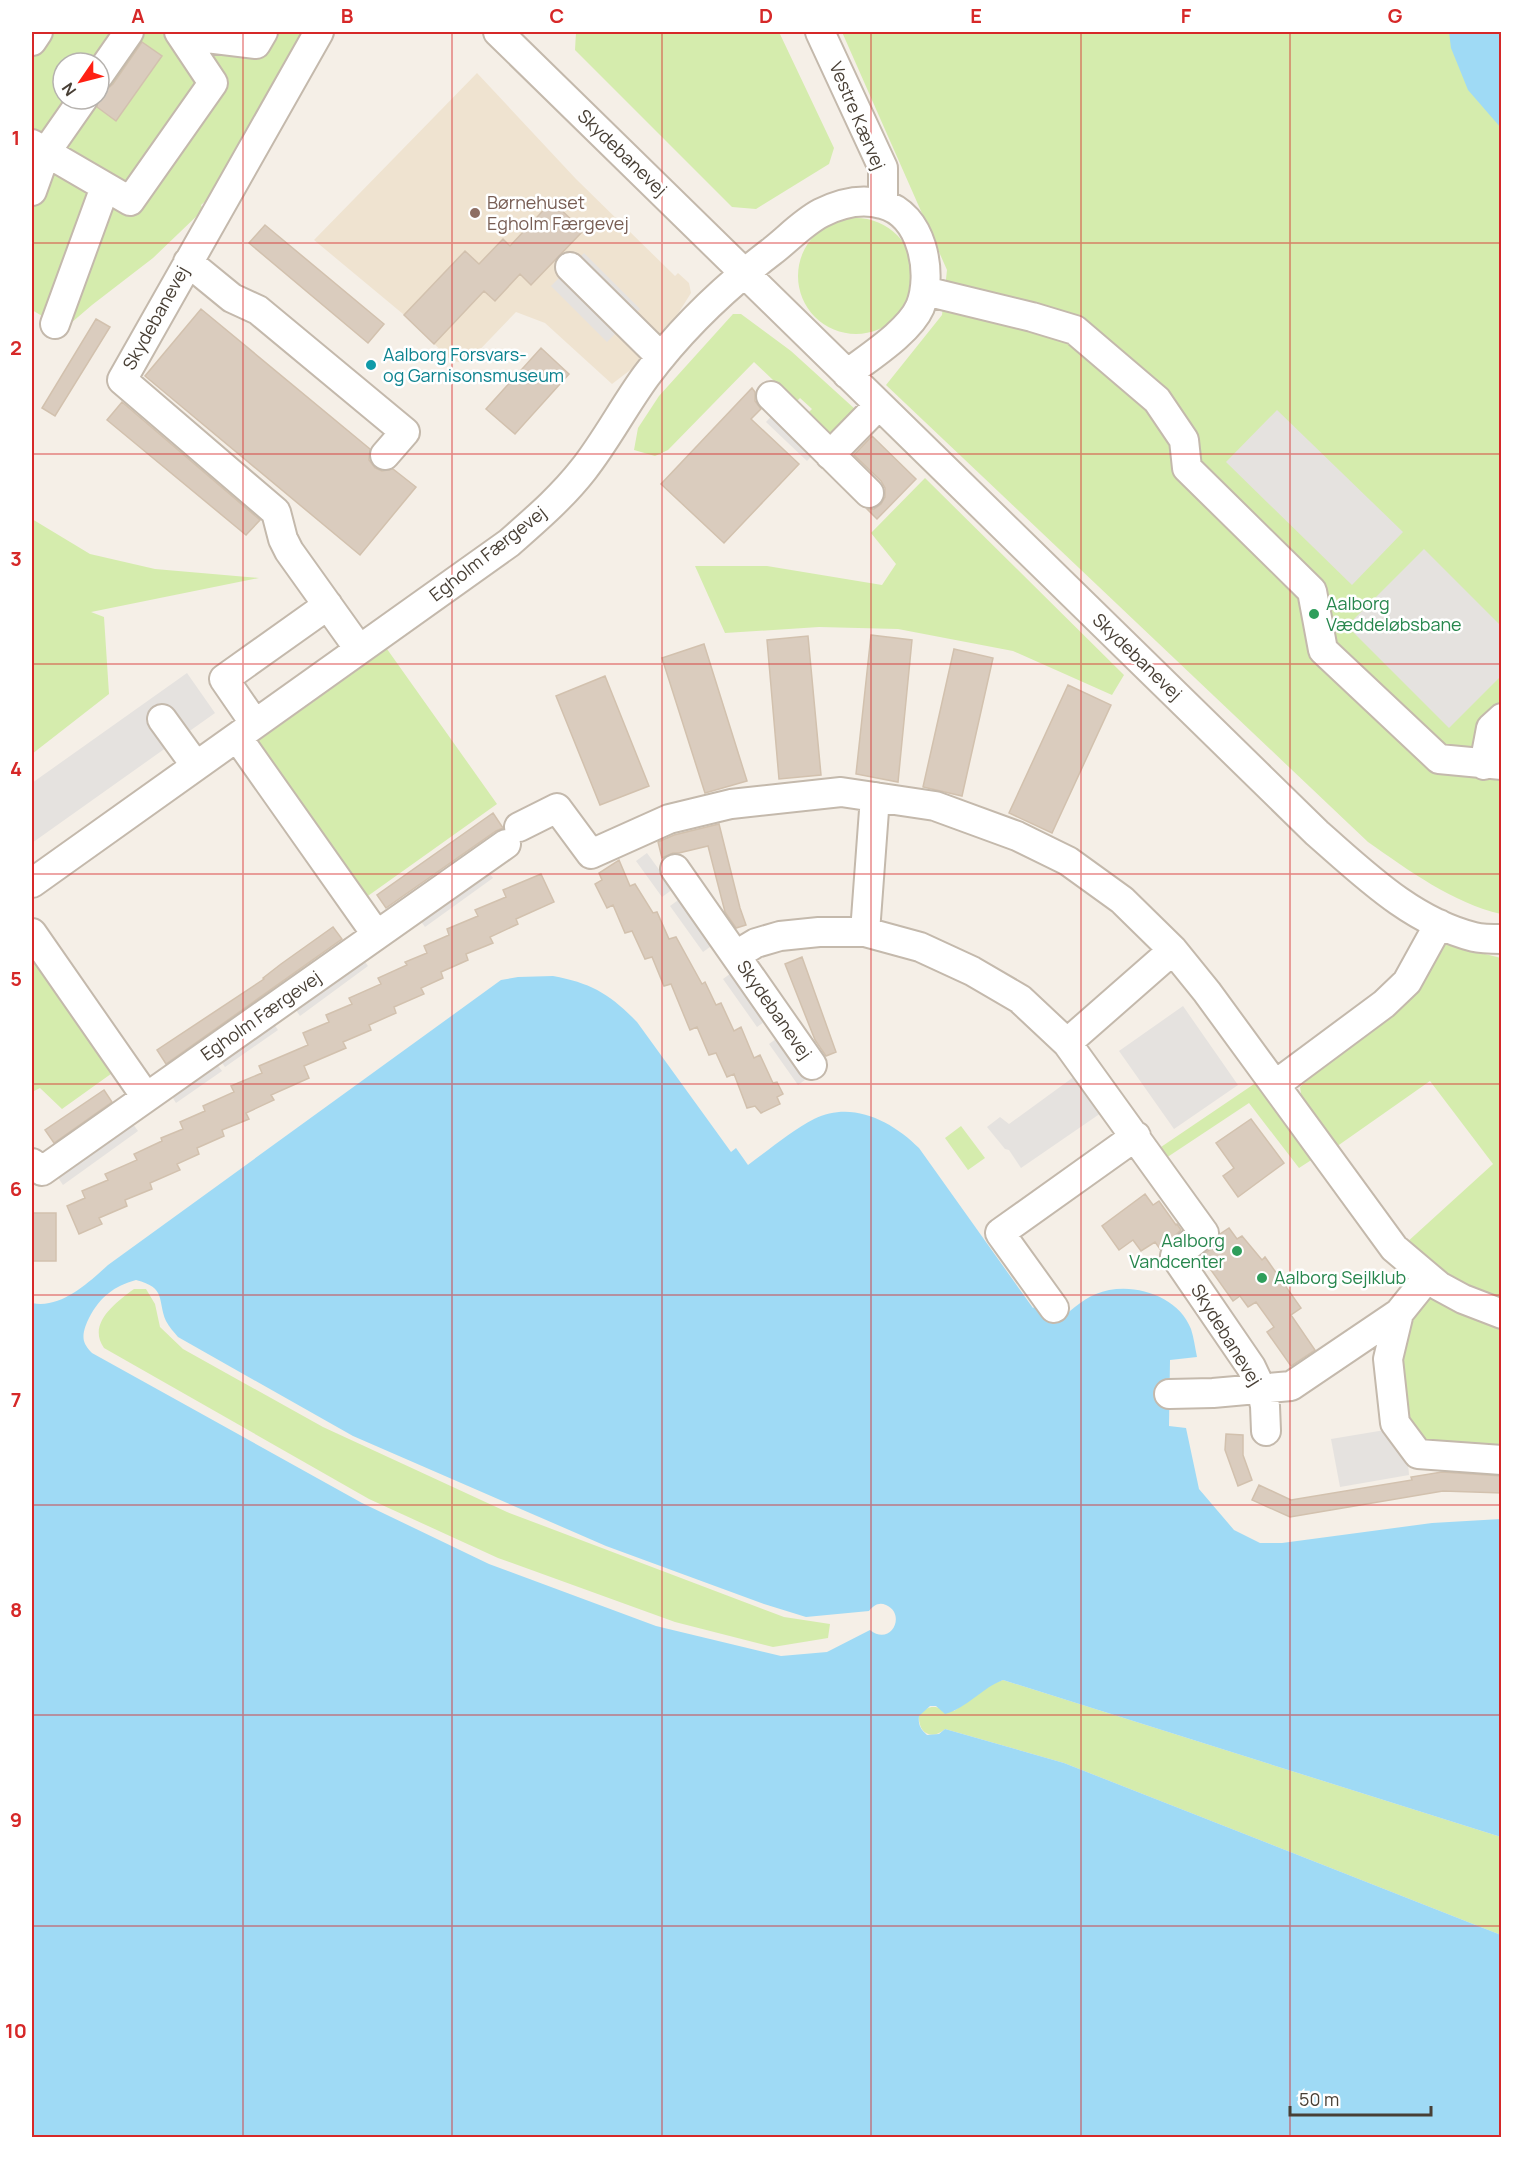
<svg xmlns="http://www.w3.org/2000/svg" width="1533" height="2169" font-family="Manrope,sans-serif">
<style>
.education{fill:#efe3d0}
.green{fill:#d5ecad;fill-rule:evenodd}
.parking{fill:#e5e2df}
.water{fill:#9fdaf5;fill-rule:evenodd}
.building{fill:#daccbe;stroke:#d2c1ae;stroke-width:1.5}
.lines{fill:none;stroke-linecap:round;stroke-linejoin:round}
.minor-casing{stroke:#c4b9ac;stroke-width:32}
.minor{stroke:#fff;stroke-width:28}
.grid{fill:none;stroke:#d62828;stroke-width:1.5;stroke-opacity:0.55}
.education-dot{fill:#8d6e63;stroke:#fff;stroke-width:2}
.culture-dot{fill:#0f9aa8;stroke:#fff;stroke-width:2}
.leisure-dot{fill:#2e9e5b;stroke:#fff;stroke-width:2}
.labels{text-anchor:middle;stroke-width:5;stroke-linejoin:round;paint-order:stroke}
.street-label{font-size:18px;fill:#483f35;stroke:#fff}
.education-label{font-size:18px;fill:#785e54;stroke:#fff;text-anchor:start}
.culture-label{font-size:18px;fill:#0d838f;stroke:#fff;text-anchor:start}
.leisure-label{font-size:18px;fill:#27864d;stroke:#fff;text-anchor:start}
.neatline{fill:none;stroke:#d62828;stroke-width:2}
.grid-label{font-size:20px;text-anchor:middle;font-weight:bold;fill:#d62828}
</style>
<rect width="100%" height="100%" fill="#f5efe7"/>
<!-- education -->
<path class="education" d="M 477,73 L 576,179 L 675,276 L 678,273 L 689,283 L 691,293 L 674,320 L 633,368 L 612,384 L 545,323 L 516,312 L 467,363 L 452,361 L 403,314 L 314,240 Z"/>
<!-- green -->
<path class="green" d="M 32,32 L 304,32 L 213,195 L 201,205 L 203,210 L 153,258 L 92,305 L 64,329 L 32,310 ZM 63,63 L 99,63 L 99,99 L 63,99 Z
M 576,32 L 779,32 L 834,148 L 829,164 L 756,209 L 732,207 L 575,50 Z
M 842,32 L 1501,32 L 1501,914 C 1453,903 1408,870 1368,842 L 886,385 L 942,315 L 947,270 Z
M798 276a58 58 0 1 1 116 0a58 58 0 1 1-116 0Z
M 733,314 L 741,314 L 791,351 L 856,410 L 831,436 L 808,413 L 812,409 L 800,398 L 796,402 L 754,362 L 668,450 L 655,456 L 634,450 L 638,428 L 659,396 Z
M 925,478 L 1124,675 L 1112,695 L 1013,651 L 898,629 L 819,627 L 725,633 L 695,566 L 767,566 L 882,585 L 896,564 L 871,533 Z
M 32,519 L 90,554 L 155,569 L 259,578 L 91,612 L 104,617 L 109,694 L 32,754 Z
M 387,649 L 497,804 L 365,898 L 254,744 Z
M 1445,944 L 1501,958 L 1501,1303 L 1458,1283 L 1405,1244 L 1493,1164 L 1430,1081 L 1336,1147 L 1302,1100 L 1300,1087 L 1426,972 Z
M 32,956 L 115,1071 L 62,1109 L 40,1088 L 32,1092 Z
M 1260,1080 L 1316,1157 L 1299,1168 L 1249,1103 L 1166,1158 L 1161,1147 Z
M 961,1126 L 985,1158 L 968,1170 L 945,1138 Z
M 134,1289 L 146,1289 L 155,1304 L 160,1327 L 183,1349 L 323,1427 L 507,1512 L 784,1617 L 830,1624 L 828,1638 L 773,1647 L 675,1622 L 498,1558 L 369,1499 L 104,1348 C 87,1324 115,1303 134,1289 Z
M 1436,1294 L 1501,1323 L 1501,1454 L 1443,1451 L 1407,1427 L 1396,1345 L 1419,1306 Z
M 1003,1680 L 1501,1837 L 1501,1935 L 1064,1763 L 945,1729 C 932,1741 918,1733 919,1716 C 930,1701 938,1709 954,1711 L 992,1684 Z"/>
<!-- parking -->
<path class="parking" d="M 584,253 L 640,309 L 607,342 L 551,286 Z
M 790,396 L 831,436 L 807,461 L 766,422 Z
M 1277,410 L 1403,532 L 1352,585 L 1226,462 Z
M 1424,549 L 1501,626 L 1501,676 L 1449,728 L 1347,626 Z
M 187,673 L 215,713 L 32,843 L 32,783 Z
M 647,853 L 673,889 L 662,897 L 636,861 Z
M 485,867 L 493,878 L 425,927 L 417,916 Z
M 681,898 L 714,944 L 703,952 L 670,906 Z
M 361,956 L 368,966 L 300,1016 L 292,1004 Z
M 734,971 L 768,1019 L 757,1027 L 723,979 Z
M 1183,1006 L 1238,1085 L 1174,1129 L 1119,1051 Z
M 271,1020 L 278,1030 L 225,1067 L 218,1057 Z
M 780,1036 L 809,1077 L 798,1085 L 769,1044 Z
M 214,1060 L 222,1071 L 176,1103 L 169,1092 Z
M 1075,1076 L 1101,1113 L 1021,1168 L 1009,1150 L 1005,1149 L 987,1127 L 1000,1117 L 1009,1124 Z
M 130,1120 L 138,1131 L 63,1185 L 55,1173 Z
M 1385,1430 L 1408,1463 L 1409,1475 L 1340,1487 L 1331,1439 Z"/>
<!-- water -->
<path class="water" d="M 1449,32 L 1501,32 L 1501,128 L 1468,90 L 1451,48 Z
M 553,976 C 591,983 610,994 637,1022 L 731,1152 L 736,1148 L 748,1165 C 769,1150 792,1130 814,1119 C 852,1100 892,1121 919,1148 L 1033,1308 L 1039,1303 L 1054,1324 C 1067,1314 1081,1300 1096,1294 C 1128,1280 1178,1294 1191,1329 C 1194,1338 1195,1348 1197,1357 L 1170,1360 L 1169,1426 L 1186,1428 L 1199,1489 L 1234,1530 L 1260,1543 L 1282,1543 L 1432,1523 L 1501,1519 L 1501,1837 L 1003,1680 C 982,1688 967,1708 945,1714 L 936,1706 L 930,1706 L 919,1716 C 918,1724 920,1729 927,1735 L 939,1734 L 945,1729 L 1064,1763 L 1501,1935 L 1501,2137 L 32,2137 L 32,1303 C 61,1309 88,1283 108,1265 L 501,980 L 518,977 ZM 136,1280 C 167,1288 157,1300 166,1321 C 169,1327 174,1332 178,1337 L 353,1436 L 606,1546 L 764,1604 L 806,1617 L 869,1611 C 874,1605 879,1602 886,1605 C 907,1614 891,1647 870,1630 L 827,1652 L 781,1656 L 656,1626 L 489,1564 L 362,1503 L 92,1353 C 89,1350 85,1345 84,1341 C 82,1334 86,1324 89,1318 C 100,1297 114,1286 136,1280 Z"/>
<!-- building -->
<path class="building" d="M 142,42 L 162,56 L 116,121 L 97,107 L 99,92 L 106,90 L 113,84 Z
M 552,201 L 583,231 L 531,285 L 520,274 L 495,301 L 484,291 L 434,344 L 404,315 L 465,251 L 479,264 L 503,239 L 510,246 Z
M 265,225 L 384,324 L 368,343 L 249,243 Z
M 201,309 L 370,449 L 369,460 L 375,468 L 382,471 L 393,469 L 416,487 L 360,555 L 145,376 Z
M 96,319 L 110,327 L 55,416 L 42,408 Z
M 541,348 L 569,374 L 515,434 L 486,409 Z
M 752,388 L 755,392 L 755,401 L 761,409 L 751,419 L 799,464 L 724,543 L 661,484 Z
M 122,402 L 260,520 L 246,535 L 107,420 Z
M 872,436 L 916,479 L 877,519 L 867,509 L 874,509 L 881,504 L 885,497 L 885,488 L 881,481 L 854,455 Z
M 871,635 L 912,640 L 898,782 L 856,774 Z
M 808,636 L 821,775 L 779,779 L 767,640 Z
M 704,644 L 747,781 L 705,793 L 662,658 Z
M 954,649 L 993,658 L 962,796 L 923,787 Z
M 605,676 L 649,786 L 600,805 L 556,696 Z
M 1068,685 L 1111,705 L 1052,833 L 1009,813 Z
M 493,813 L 503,828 L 496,831 L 386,908 L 377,895 Z
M 719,824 L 740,908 L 746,925 L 736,928 L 725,912 L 708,846 L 679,853 L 673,853 L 662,858 L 658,842 L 674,835 Z
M 619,860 L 630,886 L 635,884 L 653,913 L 657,912 L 669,939 L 676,937 L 702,984 L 705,982 L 716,1005 L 721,1003 L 734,1031 L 741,1027 L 754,1058 L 760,1055 L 773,1083 L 777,1082 L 783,1094 L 777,1097 L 780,1104 L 761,1113 L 755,1106 L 747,1108 L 734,1074 L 727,1077 L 716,1053 L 709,1055 L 697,1027 L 690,1030 L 671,984 L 664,986 L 652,957 L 645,959 L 632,931 L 625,933 L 613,905 L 607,908 L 595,884 L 602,880 L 599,873 Z
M 541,874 L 554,902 L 516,919 L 518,924 L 490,937 L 493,943 L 466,954 L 468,960 L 441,972 L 443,978 L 421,988 L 424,994 L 394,1007 L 396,1013 L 369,1025 L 371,1030 L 343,1042 L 346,1048 L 304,1066 L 309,1078 L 271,1095 L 274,1100 L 246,1113 L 249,1119 L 222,1130 L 224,1136 L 197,1148 L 199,1154 L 177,1164 L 180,1170 L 150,1183 L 152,1189 L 125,1200 L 127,1206 L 99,1218 L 102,1224 L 79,1234 L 67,1206 L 85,1198 L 82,1191 L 108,1180 L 105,1174 L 137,1160 L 134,1154 L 162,1141 L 161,1138 L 183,1129 L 180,1122 L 205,1111 L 203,1106 L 234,1092 L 231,1086 L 262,1073 L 259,1066 L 308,1045 L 303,1033 L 329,1022 L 326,1015 L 352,1004 L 349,998 L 381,984 L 378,978 L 407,965 L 405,962 L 427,953 L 424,946 L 449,935 L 447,929 L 478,916 L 475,910 L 506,897 L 503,890 Z
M 333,927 L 342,939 L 166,1064 L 157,1050 L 264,979 L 263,978 L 281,964 Z
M 802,957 L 836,1052 L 826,1056 L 815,1040 L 785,964 Z
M 104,1090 L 112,1102 L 54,1143 L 45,1130 Z
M 1251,1119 L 1284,1163 L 1238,1197 L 1223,1176 L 1234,1168 L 1216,1143 Z
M 1145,1194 L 1153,1205 L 1159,1201 L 1176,1225 L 1177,1224 L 1181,1230 L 1160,1249 L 1155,1242 L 1141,1251 L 1133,1240 L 1119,1250 L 1102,1226 Z
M 32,1213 L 56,1213 L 56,1261 L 32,1261 Z
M 1229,1228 L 1237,1239 L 1242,1236 L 1262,1260 L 1265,1257 L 1301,1308 L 1291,1315 L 1315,1350 L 1291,1366 L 1267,1332 L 1274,1327 L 1256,1302 L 1248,1307 L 1240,1296 L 1233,1301 L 1201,1256 L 1215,1246 L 1220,1234 Z
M 1226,1434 L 1243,1435 L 1243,1455 L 1252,1480 L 1238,1486 L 1225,1450 Z
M 1442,1472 L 1502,1476 L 1502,1493 L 1443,1491 L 1290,1517 L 1252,1500 L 1259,1485 L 1291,1500 L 1412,1480 L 1411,1477 Z"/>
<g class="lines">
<!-- minor casing -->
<g class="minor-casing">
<path id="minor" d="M 319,32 L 122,380 L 276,512 L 283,539 L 289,551 L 359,649
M 498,32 L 1317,833 C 1364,874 1411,921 1474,937 C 1482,939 1493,939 1502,939
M 820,32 L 883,168 L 883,204
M 182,35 L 256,44 L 263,32
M 32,41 L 38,32
M 99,75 L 129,32
M 32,144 L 130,201 L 213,83 L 179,32
M 32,191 L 46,152 L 83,99
M 188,262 L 232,298 L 258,310 L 405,432 L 385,455
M 570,267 L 661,357
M 925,291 L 1032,317 L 1075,330 L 1157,400 L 1184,440 L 1187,468 L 1312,591 L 1323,650 L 1439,759 L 1502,765
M 55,324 L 105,187
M 771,396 L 869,493
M 830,455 L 879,405
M 162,719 L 196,766
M 255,724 L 224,679 L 328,605
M 237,737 L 376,934
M 1484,765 L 1491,728 L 1502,718
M 519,827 L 557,808 L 591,854 L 669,819 L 731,804 L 841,792 L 935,806 L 1017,836 L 1068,861 L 1122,900 L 1173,950 L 1207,992 L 1394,1248 L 1439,1286 L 1463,1299 L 1502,1314
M 675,869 L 812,1065
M 32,883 L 509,543 C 535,520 561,498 583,470 C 606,441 624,406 646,376 C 681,329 724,288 771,252 C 787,240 802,223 821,213 C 839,204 861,198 882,204 C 922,214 934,273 920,307 C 909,332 869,357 847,374
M 865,932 L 875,797
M 32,933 L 146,1097
M 736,955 L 756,943 L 780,936 L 819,932 L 865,932 L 920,947 L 972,971 L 1020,999 L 1067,1043 L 1204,1233 L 1175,1256 L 1251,1367 L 1261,1388 L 1265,1406 L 1266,1431
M 1067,1043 L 1173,950
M 1275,1085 L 1384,1004 L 1407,982 L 1439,924
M 32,1163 L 42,1171 L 506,844
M 1428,1277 L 1399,1313 L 1388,1359 L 1395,1423 L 1418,1454 L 1502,1460
M 1054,1308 L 1000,1233 L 1136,1136
M 1169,1394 L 1213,1393 L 1291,1386 L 1399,1313"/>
</g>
<!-- minor -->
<use href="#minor" class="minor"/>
</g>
<!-- grid -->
<path class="grid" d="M 243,32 L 243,2138M 452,32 L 452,2138M 662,32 L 662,2138M 871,32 L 871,2138M 1081,32 L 1081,2138M 1290,32 L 1290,2138M 32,243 L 1502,243M 32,454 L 1502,454M 32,664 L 1502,664M 32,874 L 1502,874M 32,1084 L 1502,1084M 32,1295 L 1502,1295M 32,1505 L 1502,1505M 32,1715 L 1502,1715M 32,1926 L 1502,1926"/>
<!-- markers -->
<circle class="education-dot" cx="475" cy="213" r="6"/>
<circle class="culture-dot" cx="371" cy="365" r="6"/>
<g class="leisure-dot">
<circle cx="1314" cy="614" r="6"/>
<circle cx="1237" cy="1251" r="6"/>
<circle cx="1262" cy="1278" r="6"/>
</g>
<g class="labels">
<!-- street labels -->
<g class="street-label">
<text transform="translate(857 116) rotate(67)" y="6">Vestre Kærvej</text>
<text transform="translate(622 153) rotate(44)" y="6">Skydebanevej</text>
<text transform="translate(156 318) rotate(-61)" y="6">Skydebanevej</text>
<text transform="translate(488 554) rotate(-38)" y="6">Egholm Færgevej</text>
<text transform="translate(1137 657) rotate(44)" y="6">Skydebanevej</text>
<text transform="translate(774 1010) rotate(55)" y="6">Skydebanevej</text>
<text transform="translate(261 1016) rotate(-35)" y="6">Egholm Færgevej</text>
<text transform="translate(1226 1335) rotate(58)" y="6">Skydebanevej</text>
</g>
<!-- education labels -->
<g class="education-label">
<text x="487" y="209">Børnehuset<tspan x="487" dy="21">Egholm Færgevej</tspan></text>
</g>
<!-- culture labels -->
<g class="culture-label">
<text x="383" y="361">Aalborg Forsvars-<tspan x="383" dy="21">og Garnisonsmuseum</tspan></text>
</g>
<!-- leisure labels -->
<g class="leisure-label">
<text x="1326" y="610">Aalborg<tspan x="1326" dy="21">Væddeløbsbane</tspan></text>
<text x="1225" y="1247" text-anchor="end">Aalborg<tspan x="1225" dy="21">Vandcenter</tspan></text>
<text x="1274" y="1284">Aalborg Sejlklub</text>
</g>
</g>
<!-- border -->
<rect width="1533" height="2169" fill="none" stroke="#ffffff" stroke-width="66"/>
<!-- north arrow -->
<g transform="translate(81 81) rotate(235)"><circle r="28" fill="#ffffff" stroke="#b6b2ae" stroke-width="1.5"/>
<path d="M0-4.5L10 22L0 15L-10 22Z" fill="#ff2013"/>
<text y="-9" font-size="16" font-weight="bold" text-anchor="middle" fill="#483f35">N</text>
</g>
<!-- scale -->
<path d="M1290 2106v9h141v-9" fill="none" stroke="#483f35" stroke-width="3"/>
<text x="1299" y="2106" font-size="18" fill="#483f35" stroke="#ffffff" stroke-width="4.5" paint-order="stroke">50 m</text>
<rect x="33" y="33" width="1467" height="2103" class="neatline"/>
<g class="grid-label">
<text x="138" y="23">A</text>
<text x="347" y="23">B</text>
<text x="557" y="23">C</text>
<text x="766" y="23">D</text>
<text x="976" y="23">E</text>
<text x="1186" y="23">F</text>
<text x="1395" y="23">G</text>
<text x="16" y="145">1</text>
<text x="16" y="355">2</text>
<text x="16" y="566">3</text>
<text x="16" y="776">4</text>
<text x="16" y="986">5</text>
<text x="16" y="1196">6</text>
<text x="16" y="1407">7</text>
<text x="16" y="1617">8</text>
<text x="16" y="1827">9</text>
<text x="16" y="2038">10</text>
</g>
</svg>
